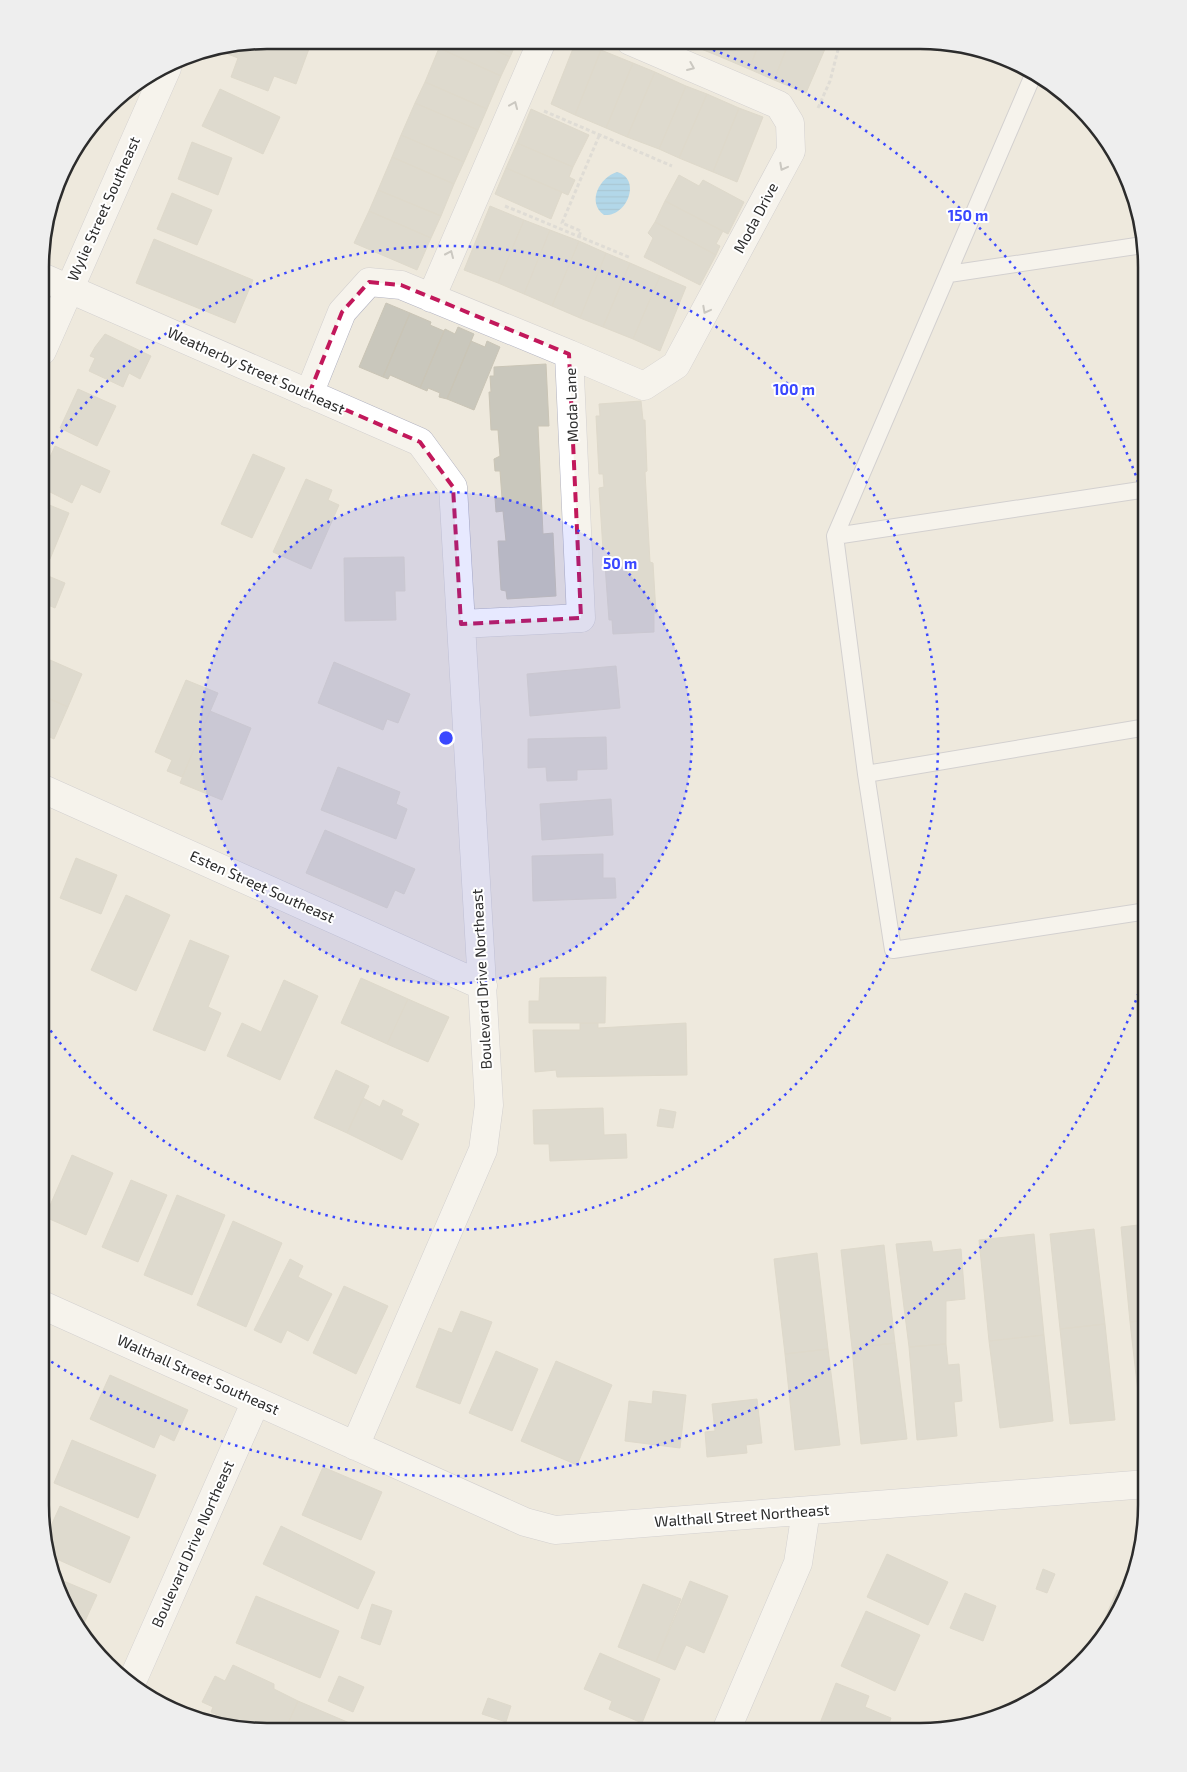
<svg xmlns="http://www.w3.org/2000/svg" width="1187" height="1772" font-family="'Exo 2',sans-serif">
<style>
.water{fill:url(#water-rules)}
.building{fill:#c9c7bc;stroke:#cac5b6}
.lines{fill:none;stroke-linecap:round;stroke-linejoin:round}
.lane-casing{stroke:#b1b2c0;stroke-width:18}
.street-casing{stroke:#b1b2c0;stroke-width:29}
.path{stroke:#ccc;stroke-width:3;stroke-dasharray:4 2.5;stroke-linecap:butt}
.lane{stroke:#fff;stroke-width:16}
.street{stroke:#fff;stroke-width:28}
.oneway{stroke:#a0a0a0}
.marked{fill:none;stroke:#c2185b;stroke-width:4;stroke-dasharray:10 6;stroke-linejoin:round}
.ring{fill:none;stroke:#3a48ff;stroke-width:2.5;stroke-dasharray:2.5 5}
.labels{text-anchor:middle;stroke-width:4;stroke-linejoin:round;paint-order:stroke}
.street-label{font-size:15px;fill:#2c2c2c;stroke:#fff}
.rim{fill:none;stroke:#2c2c2c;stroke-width:2.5}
.centre{fill:#3a48ff;stroke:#fff;stroke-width:2.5}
.ring-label{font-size:15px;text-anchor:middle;font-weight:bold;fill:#3a48ff;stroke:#fff;stroke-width:4;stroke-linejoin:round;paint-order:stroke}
</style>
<defs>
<pattern id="water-rules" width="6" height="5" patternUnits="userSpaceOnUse" patternTransform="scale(1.25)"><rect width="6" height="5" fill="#69c2f8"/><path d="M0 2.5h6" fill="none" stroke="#579ec9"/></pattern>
</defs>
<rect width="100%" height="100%" fill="#eee9dd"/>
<!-- water -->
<path class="water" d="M 617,172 C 642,179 627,217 604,215 C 586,202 600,177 617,172 Z"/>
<!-- building -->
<path class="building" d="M 275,40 L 295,40 L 310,46 L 296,84 L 274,76 L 268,91 L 231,77 L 238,58 L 225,53 L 227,47 L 259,41 L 272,46 Z
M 443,41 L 475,41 L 510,57 L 501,76 L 439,48 Z
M 475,41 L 517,41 L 510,57 Z
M 576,41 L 601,50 L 575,115 L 551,104 Z
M 682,41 L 698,41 L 696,47 Z
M 698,41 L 722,41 L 716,55 L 696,47 Z
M 722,41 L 760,41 L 749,69 L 716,55 Z
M 760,41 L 789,42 L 774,80 L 749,69 Z
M 789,42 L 828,42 L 806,93 L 774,80 Z
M 439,48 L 501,76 L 487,109 L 425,82 Z
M 601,50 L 633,63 L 606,128 L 575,115 Z
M 633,63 L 655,72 L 627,137 L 606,128 Z
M 655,72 L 686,86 L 659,149 L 627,137 Z
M 425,82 L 487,109 L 478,130 L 415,103 Z
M 686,86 L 707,94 L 679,158 L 659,149 Z
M 220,89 L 280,117 L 263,154 L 202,126 Z
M 707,94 L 739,108 L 713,172 L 679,158 Z
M 415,103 L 478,130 L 464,162 L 401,135 Z
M 739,108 L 763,117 L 737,182 L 713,172 Z
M 531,109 L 589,135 L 573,167 L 517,143 Z
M 401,135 L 464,162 L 454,184 L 392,157 Z
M 192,142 L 232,158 L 218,195 L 178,179 Z
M 517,143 L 573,167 L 569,177 L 575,180 L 568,195 L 506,168 Z
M 78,144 L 55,198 L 70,154 Z
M 392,157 L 454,184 L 441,216 L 378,190 Z
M 506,168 L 562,192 L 551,219 L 495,194 Z
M 679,175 L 699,186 L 703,180 L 744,202 L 728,234 L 665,201 Z
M 378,190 L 441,216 L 431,238 L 369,211 Z
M 172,193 L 212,210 L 197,245 L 157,229 Z
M 665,201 L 723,231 L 716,244 L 720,246 L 716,255 L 655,222 Z
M 490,206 L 524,220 L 498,283 L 464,270 Z
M 369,211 L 431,238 L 417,270 L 354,243 Z
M 524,220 L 550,230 L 524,294 L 498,283 Z
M 655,222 L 716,255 L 700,285 L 644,257 L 653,238 L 648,233 Z
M 550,230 L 579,241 L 552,306 L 524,294 Z
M 154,239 L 253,280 L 235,323 L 136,283 Z
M 579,241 L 606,253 L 580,318 L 552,306 Z
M 606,253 L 630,263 L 603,327 L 580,318 Z
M 630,263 L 660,276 L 633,339 L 603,327 Z
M 660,276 L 686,287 L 660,351 L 633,339 Z
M 386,303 L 410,313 L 383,377 L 359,367 Z
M 410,313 L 431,322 L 430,325 L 444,331 L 420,388 L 390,375 L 388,379 L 383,377 Z
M 458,327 L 474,334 L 447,399 L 439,397 L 440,393 L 428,388 L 427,391 L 420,388 L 445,329 L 455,334 Z
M 105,334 L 151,356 L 140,379 L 129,373 L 123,387 L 89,371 L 95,358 L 90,356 L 95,347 Z
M 471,341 L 485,347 L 487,341 L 500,347 L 474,410 L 447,399 Z
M 546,364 L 549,426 L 538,426 L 543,534 L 553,533 L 556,596 L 507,599 L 506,591 L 501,590 L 498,541 L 506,541 L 503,511 L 496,512 L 495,498 L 502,498 L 500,471 L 495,471 L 494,459 L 500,456 L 498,430 L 491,430 L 489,392 L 491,392 L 490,376 L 494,376 L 494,367 Z
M 78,389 L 116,406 L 97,446 L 60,428 Z
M 641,401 L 643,420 L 645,420 L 647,471 L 645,472 L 650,562 L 653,563 L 656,613 L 654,613 L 654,632 L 613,634 L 612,620 L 609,620 L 605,565 L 610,565 L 609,549 L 603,550 L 599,488 L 604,487 L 603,474 L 599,474 L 596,416 L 600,416 L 599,404 Z
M 55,446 L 110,471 L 100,493 L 81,484 L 72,503 L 42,488 L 42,475 Z
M 253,454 L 285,468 L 252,538 L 221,524 Z
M 306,479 L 332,490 L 328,500 L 339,505 L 311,569 L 273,552 Z
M 42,502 L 69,513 L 50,559 L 41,555 Z
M 404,557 L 405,591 L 395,591 L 396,620 L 345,621 L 344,558 Z
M 41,573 L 65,583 L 55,608 L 41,602 Z
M 41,656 L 82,674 L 68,707 L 41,695 Z
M 334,662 L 410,694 L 398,723 L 387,719 L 383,730 L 318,703 Z
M 616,666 L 620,708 L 530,716 L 527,674 Z
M 186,680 L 218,693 L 182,777 L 167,771 L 172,760 L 155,752 Z
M 41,695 L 68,707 L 54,739 L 41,733 Z
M 210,711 L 251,728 L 222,800 L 180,783 Z
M 606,737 L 607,769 L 577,770 L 577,780 L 547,781 L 546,767 L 528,768 L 528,739 Z
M 338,767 L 400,792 L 396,804 L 407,809 L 396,839 L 321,810 Z
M 611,799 L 613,835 L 542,840 L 540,804 Z
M 325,830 L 415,869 L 404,894 L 395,890 L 387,908 L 306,873 Z
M 603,854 L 603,878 L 615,878 L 616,898 L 533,901 L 532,856 Z
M 76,858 L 117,875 L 101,914 L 60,898 Z
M 126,895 L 170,915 L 136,991 L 91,970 Z
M 190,940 L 229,956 L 208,1007 L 221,1013 L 205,1051 L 153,1030 Z
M 606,977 L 605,1023 L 529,1023 L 529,1001 L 539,1001 L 540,978 Z
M 361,978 L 408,999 L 387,1044 L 341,1023 Z
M 284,980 L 318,996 L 280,1080 L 227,1056 L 242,1023 L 261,1032 Z
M 408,999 L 449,1017 L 428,1062 L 387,1044 Z
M 580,1023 L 598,1023 L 598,1028 L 686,1023 L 687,1075 L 557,1077 L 556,1070 L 535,1072 L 533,1030 L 580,1030 Z
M 336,1070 L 369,1086 L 347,1133 L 314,1118 Z
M 363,1098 L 380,1107 L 383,1100 L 403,1110 L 401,1115 L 419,1124 L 402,1160 L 347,1133 Z
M 603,1108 L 604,1135 L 626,1134 L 627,1158 L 550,1161 L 549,1144 L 534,1144 L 533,1110 Z
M 660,1109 L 676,1112 L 673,1128 L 657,1126 Z
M 72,1155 L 113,1173 L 86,1235 L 45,1217 Z
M 131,1180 L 167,1195 L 138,1262 L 102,1247 Z
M 177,1195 L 225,1215 L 192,1295 L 144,1275 Z
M 233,1221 L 282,1243 L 246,1327 L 197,1305 Z
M 1147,1224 L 1147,1320 L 1130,1322 L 1121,1227 Z
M 1094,1229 L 1105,1324 L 1060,1329 L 1050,1234 Z
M 1034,1234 L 1044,1335 L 989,1341 L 979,1240 Z
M 931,1241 L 933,1252 L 961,1249 L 965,1299 L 946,1301 L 946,1344 L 909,1347 L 896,1244 Z
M 884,1245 L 895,1343 L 852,1348 L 841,1250 Z
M 817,1253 L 828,1349 L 785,1354 L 774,1259 Z
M 290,1259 L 303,1266 L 298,1277 L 332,1294 L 308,1341 L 287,1330 L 281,1343 L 254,1330 Z
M 344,1286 L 388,1306 L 356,1374 L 313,1353 Z
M 461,1311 L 492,1322 L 460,1404 L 416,1387 L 439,1328 L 452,1333 Z
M 1147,1320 L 1147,1418 L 1141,1419 L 1130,1322 Z
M 1105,1324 L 1115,1420 L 1070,1424 L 1060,1329 Z
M 1044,1335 L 1053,1421 L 1000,1428 L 989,1341 Z
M 895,1343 L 907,1439 L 861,1444 L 852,1348 Z
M 946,1344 L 948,1365 L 959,1364 L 962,1401 L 954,1402 L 957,1436 L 917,1440 L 909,1347 Z
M 828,1349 L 840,1445 L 795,1450 L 785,1354 Z
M 496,1351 L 538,1369 L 512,1431 L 469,1413 Z
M 556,1361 L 612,1385 L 577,1465 L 521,1441 Z
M 110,1375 L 188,1410 L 174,1441 L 160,1434 L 154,1448 L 90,1419 Z
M 653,1391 L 686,1395 L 680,1448 L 625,1441 L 629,1401 L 652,1404 Z
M 757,1399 L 762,1443 L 746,1445 L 747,1453 L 707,1457 L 705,1432 L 715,1431 L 712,1404 Z
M 72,1440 L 156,1475 L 138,1518 L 54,1483 Z
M 323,1467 L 382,1492 L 361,1540 L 302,1515 Z
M 60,1506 L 130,1537 L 110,1583 L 50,1556 L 46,1537 Z
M 281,1526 L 375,1572 L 358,1609 L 263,1564 Z
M 1142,1542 L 1137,1566 L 1133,1564 Z
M 887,1554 L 948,1582 L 928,1625 L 867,1597 Z
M 1043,1569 L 1055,1574 L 1047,1593 L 1036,1589 Z
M 54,1577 L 97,1595 L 80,1632 L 57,1592 Z
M 690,1581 L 728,1596 L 704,1653 L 686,1645 L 675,1670 L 656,1662 Z
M 643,1584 L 681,1599 L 656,1662 L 618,1647 Z
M 1117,1590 L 1127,1595 L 1107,1633 L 1100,1630 Z
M 965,1593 L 996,1606 L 983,1641 L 950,1628 Z
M 256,1596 L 339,1631 L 320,1678 L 236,1643 Z
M 372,1604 L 392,1611 L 380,1645 L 361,1638 Z
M 866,1611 L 920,1635 L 895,1691 L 841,1666 Z
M 600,1653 L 660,1679 L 642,1723 L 609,1709 L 612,1701 L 584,1689 Z
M 233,1665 L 274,1684 L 274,1689 L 298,1701 L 285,1730 L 251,1730 L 211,1712 L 213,1707 L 202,1702 L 215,1676 L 225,1681 Z
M 339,1676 L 364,1687 L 353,1712 L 328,1701 Z
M 836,1683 L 869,1696 L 865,1707 L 891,1718 L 886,1732 L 828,1732 L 818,1728 Z
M 488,1698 L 511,1706 L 506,1722 L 482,1714 Z
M 298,1701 L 366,1730 L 285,1730 Z
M 586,1723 L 606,1731 L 583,1731 Z"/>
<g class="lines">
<!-- lane casing -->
<g class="lane-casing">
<path id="lane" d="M 1034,73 L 835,536 L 866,774 L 893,950 L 1147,911
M 949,274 L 1143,245
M 835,536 L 1147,489
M 866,774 L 1147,727"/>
</g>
<!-- street casing -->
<g class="street-casing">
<path id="street" d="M 42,277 L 420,442 L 453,487 L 489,1105 L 483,1150 L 355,1446
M 431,298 L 542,41
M 42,351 L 167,68
M 569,354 L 644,386 L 676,365 L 791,151 L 790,123 L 779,105 L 630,41
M 309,394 L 342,312 L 369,282 L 401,285 L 569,354 L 581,618 L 461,624
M 41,788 L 483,986
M 40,1304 L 525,1522 L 555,1530 L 1147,1484
M 130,1686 L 256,1401
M 726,1731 L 798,1563 L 806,1511"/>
</g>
<!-- path -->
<path class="path" d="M 818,108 L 830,81 L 840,42
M 544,111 L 672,166
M 505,206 L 631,258
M 579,236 L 581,231 L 562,223 L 599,136"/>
<!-- lane -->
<use href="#lane" class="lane"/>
<!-- street -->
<use href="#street" class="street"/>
</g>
<!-- one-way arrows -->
<defs><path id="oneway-chevron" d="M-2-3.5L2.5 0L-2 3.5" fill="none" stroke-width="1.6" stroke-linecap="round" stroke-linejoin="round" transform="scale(1.25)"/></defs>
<g class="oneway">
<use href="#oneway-chevron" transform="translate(691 67) rotate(23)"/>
<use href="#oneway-chevron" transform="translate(514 105) rotate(-67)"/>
<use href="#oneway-chevron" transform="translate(783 167) rotate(118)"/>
<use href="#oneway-chevron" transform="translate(450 254) rotate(-66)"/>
<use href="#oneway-chevron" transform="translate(706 310) rotate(118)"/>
</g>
<!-- marked area -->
<path d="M0 0H1187V1772H0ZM 369,282 L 401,285 L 569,354 L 581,618 L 461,624 L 453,487 L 420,442 L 309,394 L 342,312 Z" fill="#eee9dd" fill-opacity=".55" fill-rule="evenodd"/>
<path class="marked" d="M 369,282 L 401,285 L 569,354 L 581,618 L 461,624 L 453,487 L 420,442 L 309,394 L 342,312 Z"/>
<!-- distance rings -->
<circle cx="446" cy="738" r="246" fill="#3a48ff" fill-opacity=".12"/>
<g class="ring">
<circle cx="446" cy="738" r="246"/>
<path d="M43 456A492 492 0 1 1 43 1020"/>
<path d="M1146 972A738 738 0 0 1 44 1357M692 42A738 738 0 0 1 1146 504"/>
</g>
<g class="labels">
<!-- street labels -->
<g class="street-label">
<text transform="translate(104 209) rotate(-66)" y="5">Wylie Street Southeast</text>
<text transform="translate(756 218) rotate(-62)" y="5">Moda Drive</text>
<text transform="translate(256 371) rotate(24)" y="5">Weatherby Street Southeast</text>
<text transform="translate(572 405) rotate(-92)" y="5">Moda Lane</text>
<text transform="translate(262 887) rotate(24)" y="5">Esten Street Southeast</text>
<text transform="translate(482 979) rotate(-93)" y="5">Boulevard Drive Northeast</text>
<text transform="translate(198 1375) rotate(24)" y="5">Walthall Street Southeast</text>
<text transform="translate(742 1516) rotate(-4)" y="5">Walthall Street Northeast</text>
<text transform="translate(193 1544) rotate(-66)" y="5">Boulevard Drive Northeast</text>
</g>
</g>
<!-- crop -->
<path d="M0 0H1187V1772H0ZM267 49H920A218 218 0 0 1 1138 267V1505A218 218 0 0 1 920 1723H267A218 218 0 0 1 49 1505V267A218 218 0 0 1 267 49Z" fill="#eee" fill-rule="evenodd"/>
<path class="rim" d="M267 49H920A218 218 0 0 1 1138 267V1505A218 218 0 0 1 920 1723H267A218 218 0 0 1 49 1505V267A218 218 0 0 1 267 49Z"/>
<circle cx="446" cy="738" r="8" class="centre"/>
<g class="ring-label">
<text x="968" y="221">150 m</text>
<text x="794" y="395">100 m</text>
<text x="620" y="569">50 m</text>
</g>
</svg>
